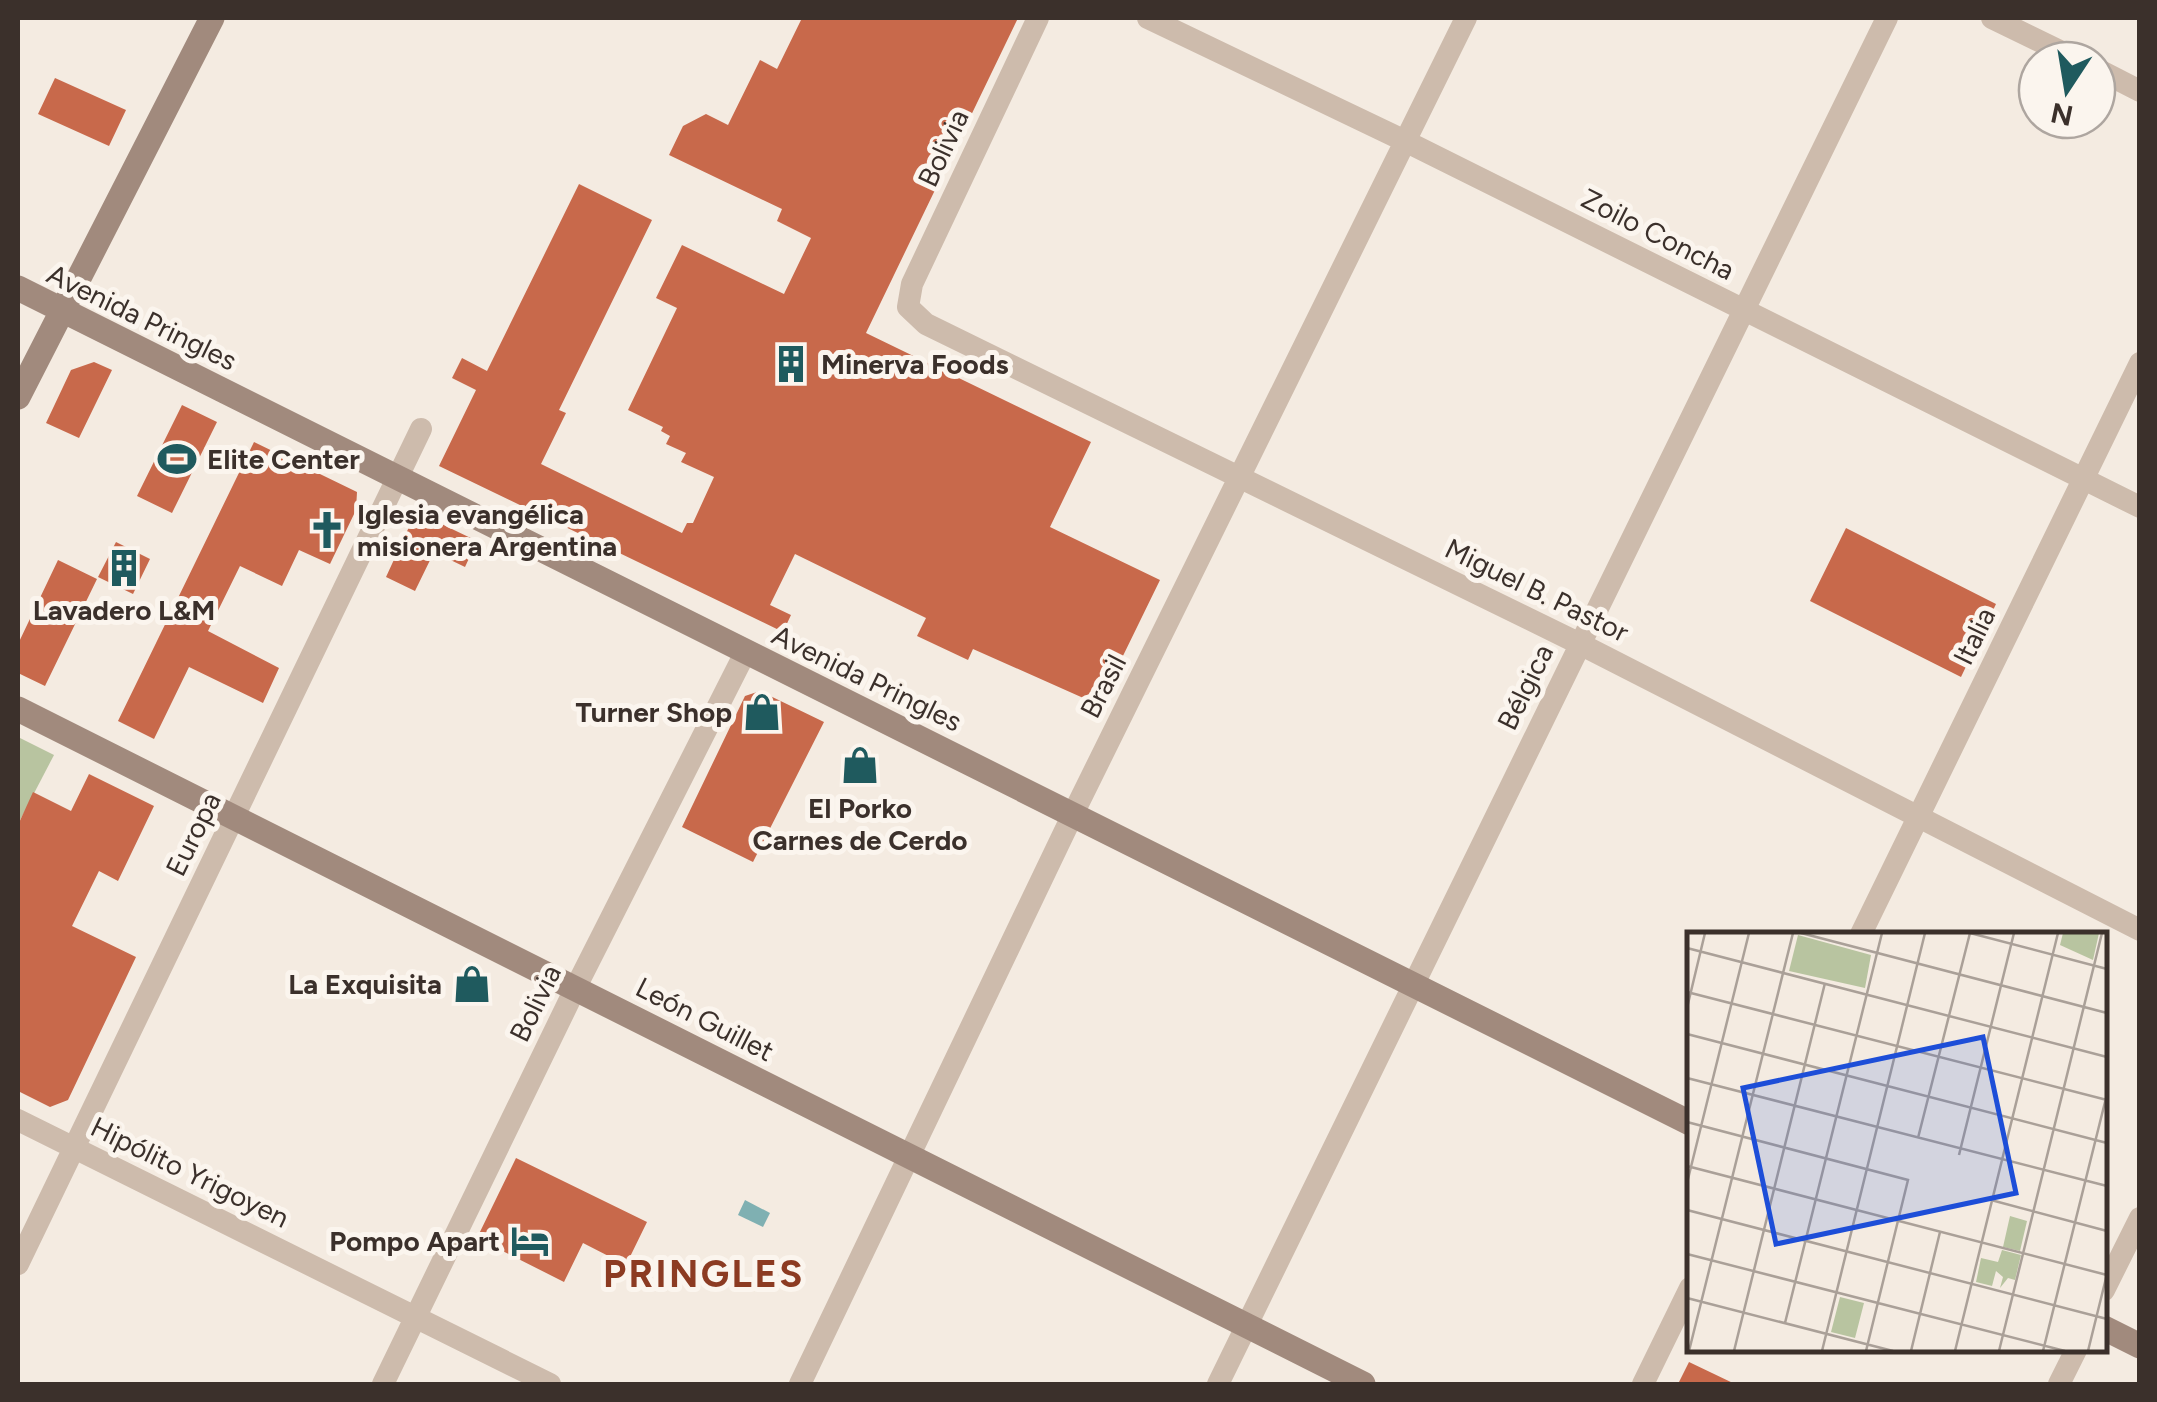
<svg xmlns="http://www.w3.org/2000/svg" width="2157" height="1402" font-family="Figtree,sans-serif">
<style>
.green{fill:#b8c4a0}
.water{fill:#7fb0b2}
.building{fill:#c8694b}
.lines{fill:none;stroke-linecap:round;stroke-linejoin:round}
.street{stroke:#cdbbac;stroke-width:22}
.secondary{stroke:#a18a7d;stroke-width:25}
.labels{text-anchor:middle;stroke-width:10;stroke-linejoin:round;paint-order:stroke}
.street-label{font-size:28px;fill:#3b302b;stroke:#fbf5ee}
.poi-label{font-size:28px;font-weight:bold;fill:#3b302b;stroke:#fbf5ee;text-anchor:start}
.district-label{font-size:38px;font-weight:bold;letter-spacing:2.5px;fill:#8c3b22;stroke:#fbf5ee}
.inset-road{fill:none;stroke:#aaa098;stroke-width:2.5}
.view{fill:#1d4ed8;fill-opacity:0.15;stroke:#1d4ed8;stroke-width:5}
.inset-edge{fill:none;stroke:#3b302b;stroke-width:5}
</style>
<rect width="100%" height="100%" fill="#f4ebe1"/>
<!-- green -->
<path class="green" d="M 18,737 L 54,755 L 18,824 Z"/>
<!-- water -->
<path class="water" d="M 745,1200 L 770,1213 L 763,1227 L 738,1215 Z"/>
<!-- building -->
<path class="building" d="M 802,18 L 1018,18 L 866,333 L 1091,442 L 1050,527 L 1160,580 L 1099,705 L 973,649 L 968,660 L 917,636 L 926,618 L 795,554 L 770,605 L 791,615 L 783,632 L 439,466 L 476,390 L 452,378 L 462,358 L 487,371 L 579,184 L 652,220 L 559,410 L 566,413 L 541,464 L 682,533 L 687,523 L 693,523 L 714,477 L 681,462 L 686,453 L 666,444 L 670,436 L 661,431 L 663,427 L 628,410 L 677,308 L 656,298 L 682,245 L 784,294 L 811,238 L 777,221 L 782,209 L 669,155 L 683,126 L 706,114 L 728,125 L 760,60 L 777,69 Z
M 55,78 L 126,110 L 109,146 L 38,114 Z
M 94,362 L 112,370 L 79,438 L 46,423 L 71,370 Z
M 182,405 L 217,422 L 172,513 L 137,496 Z
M 254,442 L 357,492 L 356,510 L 330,564 L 299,550 L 282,586 L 240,566 L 208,631 L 279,668 L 263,703 L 189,667 L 154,739 L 118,721 Z
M 431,519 L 477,541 L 465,567 L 434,552 L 415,591 L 386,577 L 409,527 Z
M 1846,528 L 1996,604 L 1961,677 L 1810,601 Z
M 116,542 L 150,559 L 133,594 L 98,577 Z
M 58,560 L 97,579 L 45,686 L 18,673 L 18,644 Z
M 760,691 L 824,722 L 753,862 L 682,827 L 745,696 Z
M 89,774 L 154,806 L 118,881 L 99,871 L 72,926 L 136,957 L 68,1100 L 50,1107 L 18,1091 L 18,825 L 33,792 L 71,811 Z
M 516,1158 L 647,1222 L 626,1265 L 583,1243 L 564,1282 L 477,1238 Z
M 1689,1362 L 1735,1384 L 1678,1384 Z"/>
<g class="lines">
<!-- street -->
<path class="street" d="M 1038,18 L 912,284 L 908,307 L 926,324 L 1580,644 L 2140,930
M 1148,18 L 1405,141 L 2140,507
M 1992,18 L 2078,60
M 2097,69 L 2140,91
M 1861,934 L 2140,363
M 18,1120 L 550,1384
M 18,1264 L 421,429
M 2104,1290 L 2140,1218
M 383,1384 L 576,987 L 746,651
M 800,1384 L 1073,814 L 1466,18
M 1218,1384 L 1887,18
M 1643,1384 L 1690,1288
M 2059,1384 L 2076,1350"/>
<!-- secondary -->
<path class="secondary" d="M 18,288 L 1690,1123
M 18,397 L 212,18
M 18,709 L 1363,1384
M 2104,1328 L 2140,1346"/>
</g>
<!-- icons -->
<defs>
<g id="building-bare" transform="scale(3)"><path d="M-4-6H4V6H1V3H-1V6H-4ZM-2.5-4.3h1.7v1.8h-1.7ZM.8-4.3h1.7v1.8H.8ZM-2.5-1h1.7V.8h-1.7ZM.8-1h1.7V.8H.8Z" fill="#1f5a5e" stroke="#fbf5ee" stroke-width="2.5" paint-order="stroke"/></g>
<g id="stadium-bare" transform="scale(3)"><path d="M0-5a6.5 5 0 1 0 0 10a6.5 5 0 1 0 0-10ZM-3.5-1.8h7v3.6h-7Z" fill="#1f5a5e" stroke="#fbf5ee" stroke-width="2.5" paint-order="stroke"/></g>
<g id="church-bare" transform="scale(3)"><path d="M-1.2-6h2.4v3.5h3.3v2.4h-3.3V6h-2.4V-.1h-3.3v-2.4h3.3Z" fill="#1f5a5e" stroke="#fbf5ee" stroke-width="2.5" paint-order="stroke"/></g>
<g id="shop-bare" transform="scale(3)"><path d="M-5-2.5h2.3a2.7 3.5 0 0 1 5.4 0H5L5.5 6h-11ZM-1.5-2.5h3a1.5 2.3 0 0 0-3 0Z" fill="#1f5a5e" stroke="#fbf5ee" stroke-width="2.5" paint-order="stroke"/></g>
<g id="hotel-bare" transform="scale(3)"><path d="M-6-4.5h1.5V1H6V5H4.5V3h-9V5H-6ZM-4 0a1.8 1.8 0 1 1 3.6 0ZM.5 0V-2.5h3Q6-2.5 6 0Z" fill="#1f5a5e" stroke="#fbf5ee" stroke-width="2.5" paint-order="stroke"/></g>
</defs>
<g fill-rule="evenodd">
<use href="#building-bare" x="791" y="364"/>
<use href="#stadium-bare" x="177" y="459"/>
<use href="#church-bare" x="327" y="530"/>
<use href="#building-bare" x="124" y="568"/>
<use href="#shop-bare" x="762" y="712"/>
<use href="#shop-bare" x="860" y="765"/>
<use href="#shop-bare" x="472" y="984"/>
<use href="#hotel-bare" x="530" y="1241"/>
</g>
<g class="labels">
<!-- street labels -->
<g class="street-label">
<text transform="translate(943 148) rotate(-65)" y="10">Bolivia</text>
<text transform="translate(1658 234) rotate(27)" y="10">Zoilo Concha</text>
<text transform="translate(142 317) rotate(26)" y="10">Avenida Pringles</text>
<text transform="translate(1537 590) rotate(26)" y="10">Miguel B. Pastor</text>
<text transform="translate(1974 636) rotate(-64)" y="10">Italia</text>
<text transform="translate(867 678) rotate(26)" y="10">Avenida Pringles</text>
<text transform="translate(1103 686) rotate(-63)" y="10">Brasil</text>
<text transform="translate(1525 687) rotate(-64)" y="10">Bélgica</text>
<text transform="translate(193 834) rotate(-64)" y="10">Europa</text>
<text transform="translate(535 1003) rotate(-64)" y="10">Bolivia</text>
<text transform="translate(705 1019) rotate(27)" y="10">León Guillet</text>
<text transform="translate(190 1172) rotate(26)" y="10">Hipólito Yrigoyen</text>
</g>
<!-- poi labels -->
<g class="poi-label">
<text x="821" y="374">Minerva Foods</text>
<text x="207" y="469">Elite Center</text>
<text x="357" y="524">Iglesia evangélica<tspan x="357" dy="32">misionera Argentina</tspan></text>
<text x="124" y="620" text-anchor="middle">Lavadero L&amp;M</text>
<text x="732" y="722" text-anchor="end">Turner Shop</text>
<text x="860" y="818" text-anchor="middle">El Porko<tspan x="860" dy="32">Carnes de Cerdo</tspan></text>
<text x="442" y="994" text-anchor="end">La Exquisita</text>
<text x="500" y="1251" text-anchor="end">Pompo Apart</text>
</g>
<!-- district labels -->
<g class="district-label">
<text x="704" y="1287">PRINGLES</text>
</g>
</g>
<!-- overview -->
<g transform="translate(1687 932)">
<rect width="420" height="420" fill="#f4ebe1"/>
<path d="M 376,1 L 412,1 L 406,28 L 373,13 ZM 111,3 L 184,23 L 178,56 L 102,39 ZM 323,284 L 340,289 L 333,319 L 316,315 ZM 315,318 L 334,323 L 328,348 L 321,346 L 313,356 L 316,345 L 309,339 L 305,354 L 289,350 L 294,326 L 311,330 ZM 153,365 L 177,371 L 168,406 L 144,400 Z" fill="#b8c4a0"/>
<path class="inset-road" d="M 114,1 L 420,81M 283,1 L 420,37M 0,16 L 420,125M 0,60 L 420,168M 0,76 L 18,1M 0,102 L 420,211M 0,146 L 420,254M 0,190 L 221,248 L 179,419M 231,206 L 283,1M 272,223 L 327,1M 315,228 L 371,1M 0,234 L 420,343M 0,251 L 62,1M 304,268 L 420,299M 0,278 L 420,387M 0,322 L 378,419M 0,366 L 206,419M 98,391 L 195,1M 2,419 L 106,1M 47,419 L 138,51M 135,419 L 238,1M 224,419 L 253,300M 268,419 L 315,228M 312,419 L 415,1M 356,419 L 420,162M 401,419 L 420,342"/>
<path class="view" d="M 296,105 L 329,261 L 89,312 L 56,156 Z"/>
<rect width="420" height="420" class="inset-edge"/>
</g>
<!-- border -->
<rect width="2157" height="1402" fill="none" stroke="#3b302b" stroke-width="40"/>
<!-- north arrow -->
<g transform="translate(2067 90) rotate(192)"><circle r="48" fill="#fbf5ee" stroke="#aea6a0" stroke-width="2.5"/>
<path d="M0-8L18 38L0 25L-18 38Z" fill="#1f5a5e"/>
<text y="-15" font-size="28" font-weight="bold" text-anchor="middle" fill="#3b302b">N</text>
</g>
</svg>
